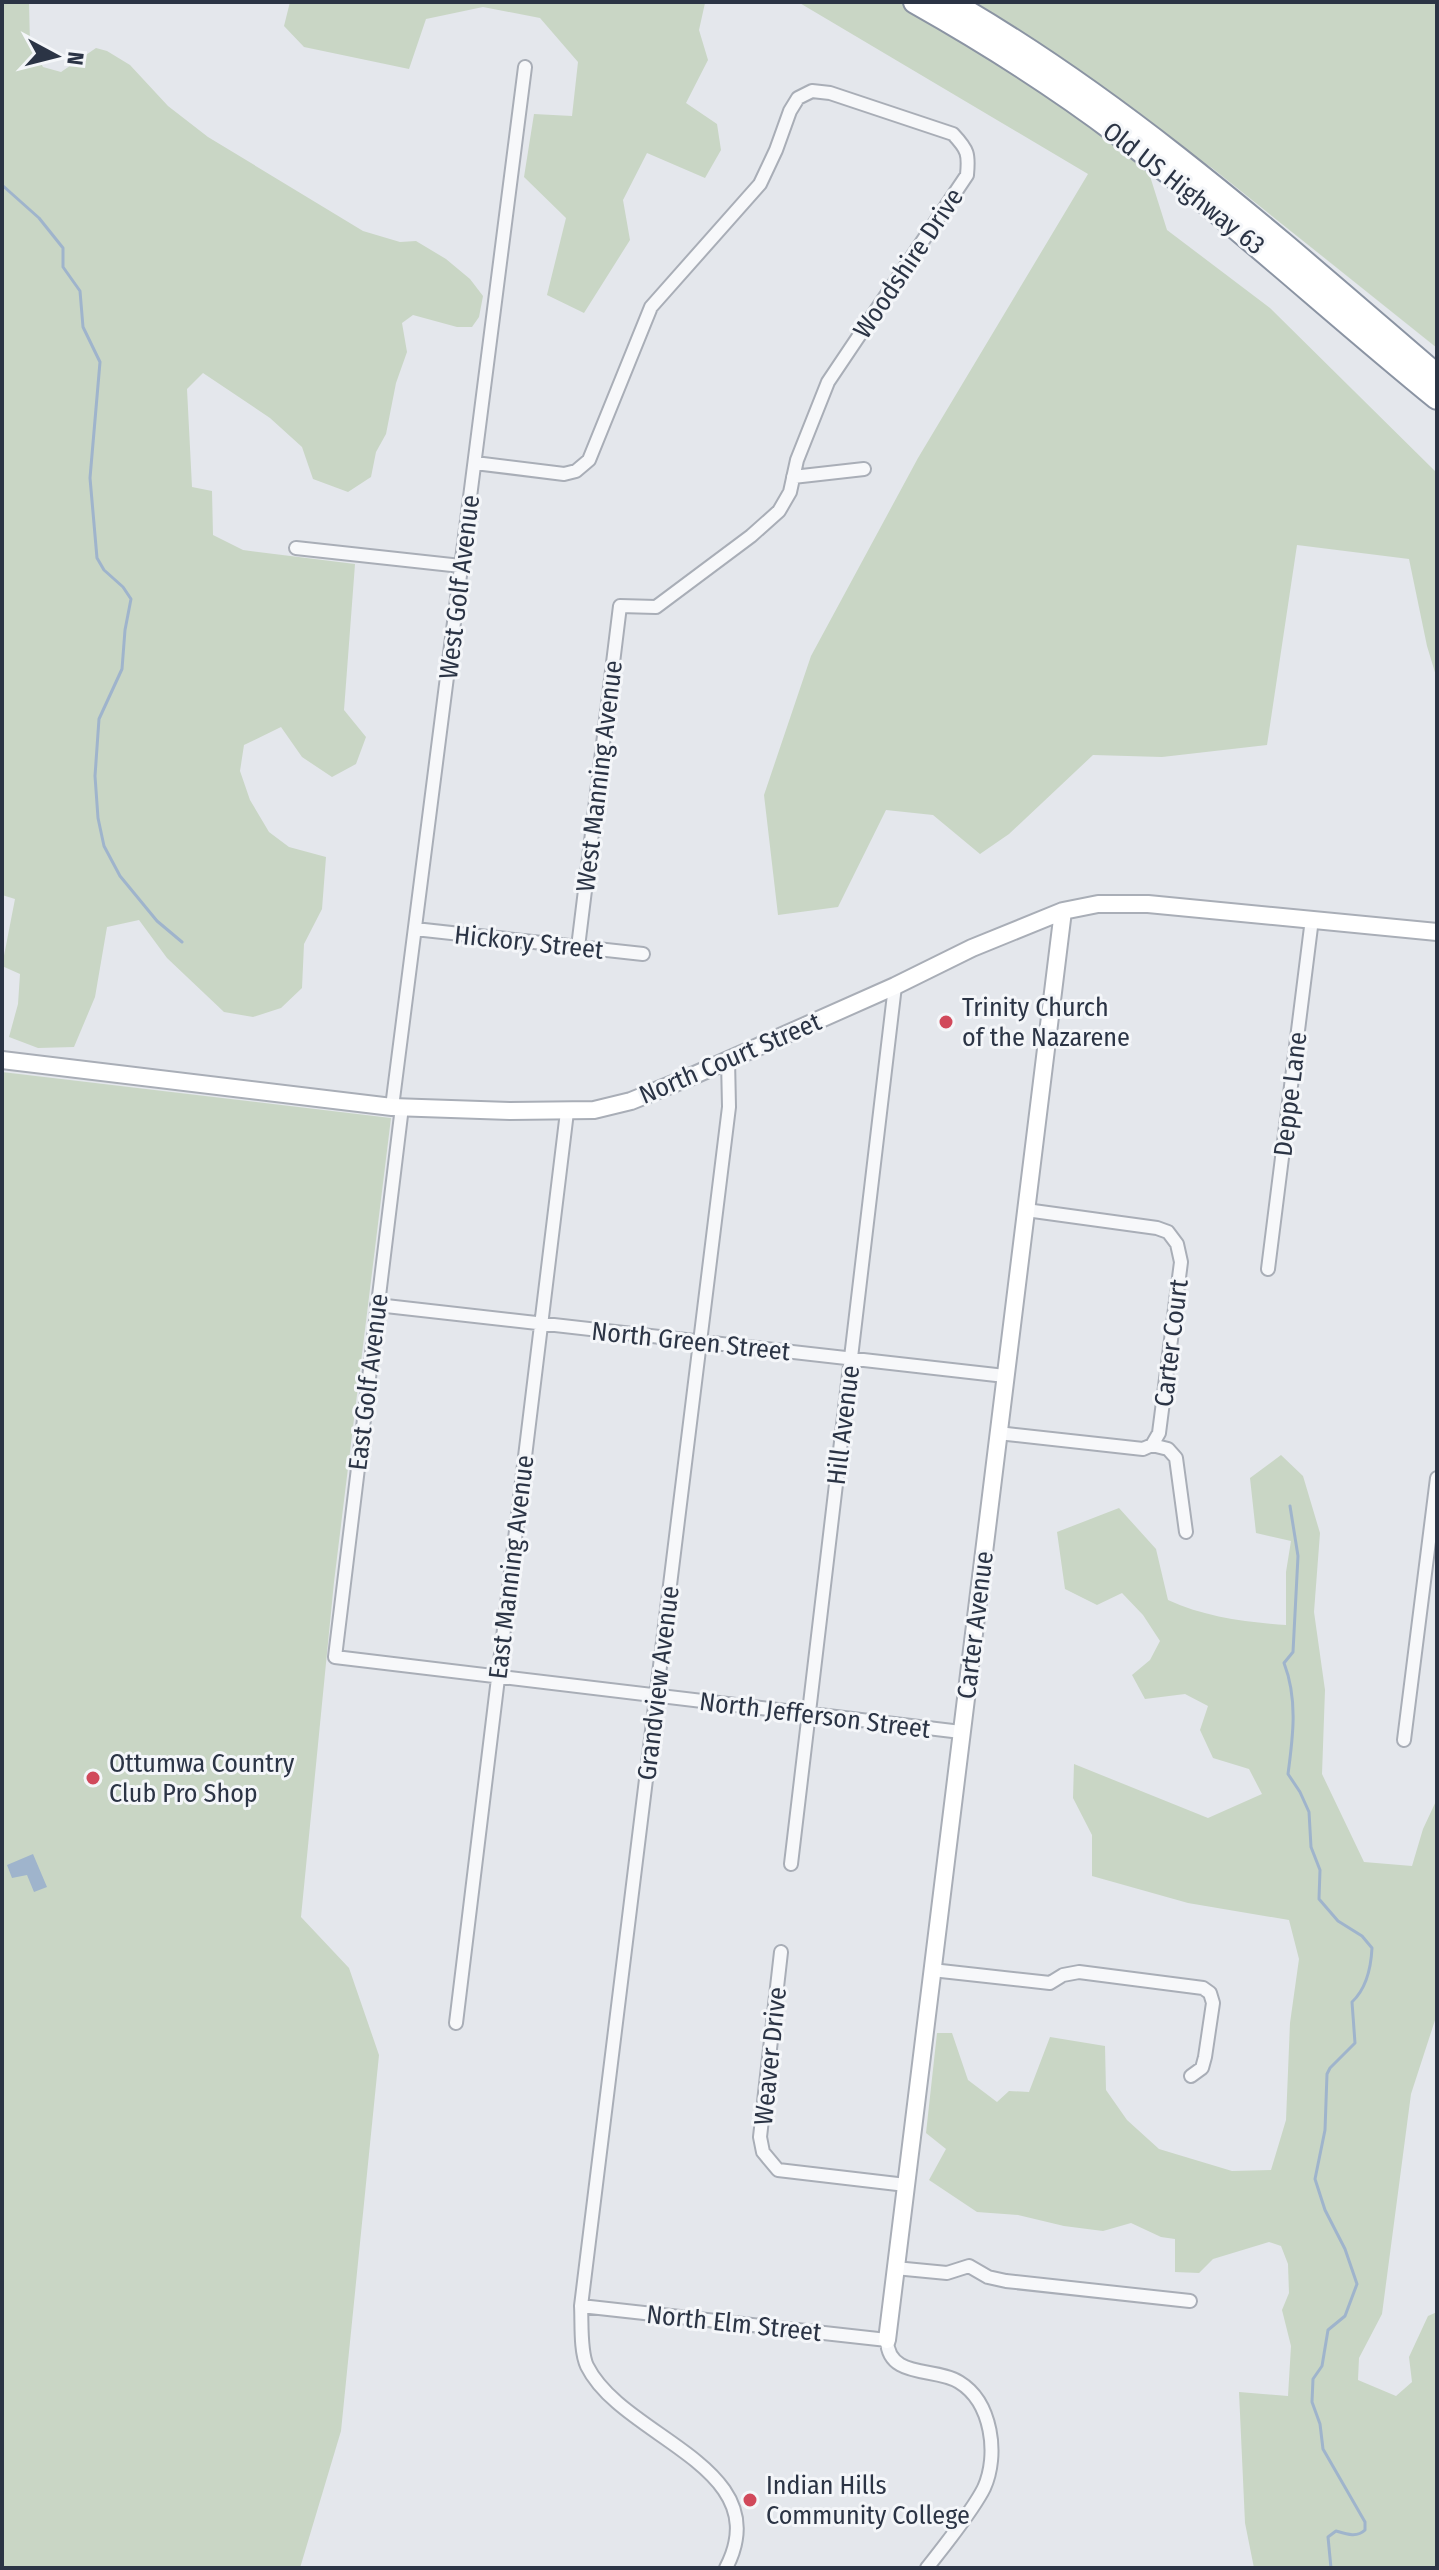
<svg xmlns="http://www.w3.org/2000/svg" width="1439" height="2570" font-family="'Fira Sans Condensed',sans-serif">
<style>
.green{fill:#c9d6c5}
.water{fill:#9fb4cc}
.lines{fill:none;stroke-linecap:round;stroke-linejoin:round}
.stream{stroke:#9fb4cc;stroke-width:3}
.street-casing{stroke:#a9aeb7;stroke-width:16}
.secondary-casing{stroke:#a9aeb7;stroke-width:20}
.highway-casing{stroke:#8b94a3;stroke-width:26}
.street{stroke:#f7f8fa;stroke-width:12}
.secondary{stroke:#fff;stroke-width:16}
.highway{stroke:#fff;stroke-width:22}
.poi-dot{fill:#d1495b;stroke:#f4f6f9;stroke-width:3}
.labels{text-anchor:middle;stroke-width:6;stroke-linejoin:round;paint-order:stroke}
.street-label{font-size:26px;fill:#2b3445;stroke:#f4f6f9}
.poi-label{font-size:26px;fill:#2b3445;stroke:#f4f6f9;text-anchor:start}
</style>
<rect width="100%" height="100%" fill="#e4e7ec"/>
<!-- green -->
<path class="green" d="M 2,2 L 29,2 L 30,44 L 43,67 L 61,72 L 96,48 L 107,51 L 130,65 L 168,106 L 208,137 L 363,231 L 400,242 L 416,241 L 446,259 L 470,279 L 483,296 L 479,317 L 472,327 L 457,327 L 413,315 L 402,323 L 407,352 L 396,383 L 386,434 L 376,452 L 371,477 L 348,492 L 313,479 L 302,447 L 270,418 L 203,373 L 187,389 L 192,487 L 212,491 L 213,535 L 243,550 L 355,564 L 344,710 L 366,737 L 356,764 L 332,777 L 302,757 L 281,727 L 244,745 L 240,771 L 250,800 L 269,832 L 289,847 L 326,857 L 322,909 L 304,944 L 302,988 L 281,1008 L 253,1017 L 224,1012 L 167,958 L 139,920 L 107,927 L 95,997 L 74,1047 L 38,1048 L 9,1037 L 18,1004 L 20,974 L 2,966 L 15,899 L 2,895 Z
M 290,2 L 725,2 L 705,3 L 699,30 L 708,60 L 686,103 L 717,124 L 721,150 L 705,178 L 647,153 L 623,200 L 630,240 L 584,313 L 547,295 L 566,218 L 524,177 L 534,114 L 572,116 L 578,62 L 540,18 L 483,7 L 426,19 L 409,69 L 304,47 L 284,26 Z
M 798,2 L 915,2 L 1143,154 L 1167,230 L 1270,308 L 1437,473 L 1437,679 L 1427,646 L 1409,559 L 1297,545 L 1267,745 L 1162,757 L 1093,755 L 1009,834 L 980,854 L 933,815 L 886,810 L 838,907 L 778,915 L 764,795 L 811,656 L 918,458 L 1088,174 Z
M 961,2 L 1437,2 L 1437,348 L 1212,168 Z
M 2,1072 L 391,1118 L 334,1582 L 301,1917 L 349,1968 L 379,2055 L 341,2431 L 300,2568 L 2,2568 Z
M 1281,1455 L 1303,1476 L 1320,1533 L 1314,1612 L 1325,1690 L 1322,1774 L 1364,1862 L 1412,1866 L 1423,1829 L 1437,1799 L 1437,2014 L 1411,2094 L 1382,2314 L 1359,2358 L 1358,2380 L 1396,2396 L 1412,2382 L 1409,2357 L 1428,2316 L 1437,2312 L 1437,2568 L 1254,2568 L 1245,2523 L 1239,2392 L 1288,2396 L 1291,2346 L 1282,2310 L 1289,2293 L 1288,2264 L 1281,2246 L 1269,2242 L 1213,2259 L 1199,2273 L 1175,2272 L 1175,2239 L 1161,2237 L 1131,2223 L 1103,2231 L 1064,2226 L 1018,2215 L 977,2212 L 929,2180 L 946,2149 L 926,2133 L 937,2033 L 952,2033 L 968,2080 L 997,2102 L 1009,2091 L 1029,2092 L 1050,2037 L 1105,2046 L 1106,2090 L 1127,2120 L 1159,2149 L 1232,2171 L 1271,2170 L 1286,2120 L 1290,2023 L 1299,1959 L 1289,1920 L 1188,1903 L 1092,1876 L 1092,1835 L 1073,1798 L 1074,1764 L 1208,1818 L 1262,1794 L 1249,1769 L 1213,1758 L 1200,1730 L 1208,1706 L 1185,1694 L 1145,1699 L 1132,1675 L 1150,1660 L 1160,1641 L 1143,1615 L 1122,1593 L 1097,1605 L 1065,1589 L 1057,1532 L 1119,1508 L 1156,1549 L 1168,1600 C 1205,1617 1245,1622 1286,1625 L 1286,1572 L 1291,1541 L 1256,1533 L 1250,1478 Z"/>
<!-- water -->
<path class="water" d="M 33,1854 L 47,1887 L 34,1892 L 27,1875 L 12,1878 L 7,1865 Z"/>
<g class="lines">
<!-- stream -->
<path class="stream" d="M 2,185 L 39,218 L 63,248 L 63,267 L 80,291 L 83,327 L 100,362 L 90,478 L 97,558 L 104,570 L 123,587 L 131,599 L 125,630 L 122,669 L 99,719 L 95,776 L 98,818 L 104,846 L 120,876 L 157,921 L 182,942
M 1290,1506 L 1298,1556 L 1293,1652 L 1284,1663 C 1298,1699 1293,1737 1288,1774 L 1300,1792 L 1309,1812 L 1311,1847 L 1320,1870 L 1319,1899 L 1338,1921 L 1362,1936 L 1372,1948 C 1371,1968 1367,1988 1352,2002 L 1355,2043 L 1330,2068 L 1327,2074 L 1325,2130 L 1315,2179 L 1325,2210 L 1345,2249 L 1357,2284 L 1345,2316 L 1328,2330 L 1322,2366 L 1313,2379 L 1312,2402 L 1320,2424 L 1323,2449 L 1365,2522 L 1365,2530 C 1357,2538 1346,2534 1336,2531 L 1328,2537 L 1331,2568"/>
<!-- street casing -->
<g class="street-casing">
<path id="street" d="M 475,463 L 564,474 L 576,471 L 589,460 L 651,307 L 760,184 L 776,150 L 790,111 L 798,98 L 812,91 L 830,93 L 953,134 C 968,150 969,154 967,175 L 828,382 L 797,460 L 790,492 L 779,511 L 751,536 L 656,607 L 620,606 L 578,947
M 793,477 L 864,469
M 296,548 L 461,566
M 415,929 L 643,954
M 392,1107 L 525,67
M 402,1107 L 335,1657 L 961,1732
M 1268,1269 L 1312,919
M 377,1305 L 1005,1376
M 998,1433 L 1143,1449 L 1152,1445 L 1159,1433 L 1181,1262 L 1177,1244 L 1168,1232 L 1157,1228 L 1026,1210
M 1152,1445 L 1168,1449 L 1176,1458 L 1186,1532
M 1404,1740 L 1437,1478
M 791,1864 L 895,986
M 781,1952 L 760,2137 L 763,2152 L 778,2170 L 906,2185
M 932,1970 L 1050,1983 L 1063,1975 L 1079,1972 L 1203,1988 L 1210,1993 L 1213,2003 L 1205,2057 L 1202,2068 L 1191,2076
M 456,2023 L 567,1112
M 895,2268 L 947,2273 L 969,2266 L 988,2277 L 1006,2281 L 1190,2301
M 581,2306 L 887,2340 C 888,2379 935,2367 959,2382 C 992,2402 999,2455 984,2488 C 972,2512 944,2546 927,2568
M 726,2568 C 779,2466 623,2439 587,2366 C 580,2351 582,2323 581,2306 L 729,1107 L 728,1059"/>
</g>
<!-- secondary casing -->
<g class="secondary-casing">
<path id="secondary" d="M 2,1060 L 392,1107 L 510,1111 L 594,1110 L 631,1101 L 690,1077 L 895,986 L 972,948 L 1063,911 L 1098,904 L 1148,904 L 1437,932
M 887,2340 L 1063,911"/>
</g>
<!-- highway casing -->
<g class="highway-casing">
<path id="highway" d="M 915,2 C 986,42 1054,85 1119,134 C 1229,217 1330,311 1437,398
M 950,2 C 1128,104 1282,243 1437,376"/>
</g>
<!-- street -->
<use href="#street" class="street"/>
<!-- secondary -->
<use href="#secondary" class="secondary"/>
<!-- highway -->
<use href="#highway" class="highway"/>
</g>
<!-- markers -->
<g class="poi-dot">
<circle cx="946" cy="1022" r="8"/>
<circle cx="93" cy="1778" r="8"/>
<circle cx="750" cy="2500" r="8"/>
</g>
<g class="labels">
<!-- street labels -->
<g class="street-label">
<text transform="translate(1184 188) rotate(38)" y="9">Old US Highway 63</text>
<text transform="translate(908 263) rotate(-56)" y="9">Woodshire Drive</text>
<text transform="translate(459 587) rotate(-83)" y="9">West Golf Avenue</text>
<text transform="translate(599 776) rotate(-83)" y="9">West Manning Avenue</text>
<text transform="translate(529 942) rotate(6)" y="9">Hickory Street</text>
<text transform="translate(730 1058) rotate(-23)" y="9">North Court Street</text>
<text transform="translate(1290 1094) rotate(-83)" y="9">Deppe Lane</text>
<text transform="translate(691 1341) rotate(6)" y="9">North Green Street</text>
<text transform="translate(1171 1343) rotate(-83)" y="9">Carter Court</text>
<text transform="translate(368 1382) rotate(-83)" y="9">East Golf Avenue</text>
<text transform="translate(843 1425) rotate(-83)" y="9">Hill Avenue</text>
<text transform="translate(511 1567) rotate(-83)" y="9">East Manning Avenue</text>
<text transform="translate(975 1625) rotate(-83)" y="9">Carter Avenue</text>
<text transform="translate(658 1683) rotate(-83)" y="9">Grandview Avenue</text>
<text transform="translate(815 1715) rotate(7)" y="9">North Jefferson Street</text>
<text transform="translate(770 2056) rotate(-84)" y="9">Weaver Drive</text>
<text transform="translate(734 2323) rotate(6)" y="9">North Elm Street</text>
</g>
<!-- poi labels -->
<g class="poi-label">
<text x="962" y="1016">Trinity Church<tspan x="962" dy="30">of the Nazarene</tspan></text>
<text x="109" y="1772">Ottumwa Country<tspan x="109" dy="30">Club Pro Shop</tspan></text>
<text x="766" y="2494">Indian Hills<tspan x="766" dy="30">Community College</tspan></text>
</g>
</g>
<!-- border -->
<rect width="1439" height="2570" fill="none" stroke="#2b3445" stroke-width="8"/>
<!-- north arrow -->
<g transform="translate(56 56) rotate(97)" stroke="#f4f6f9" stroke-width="6" paint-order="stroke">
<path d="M0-6L14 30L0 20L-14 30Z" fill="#2b3445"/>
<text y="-12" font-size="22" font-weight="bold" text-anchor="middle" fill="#2b3445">N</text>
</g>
</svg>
